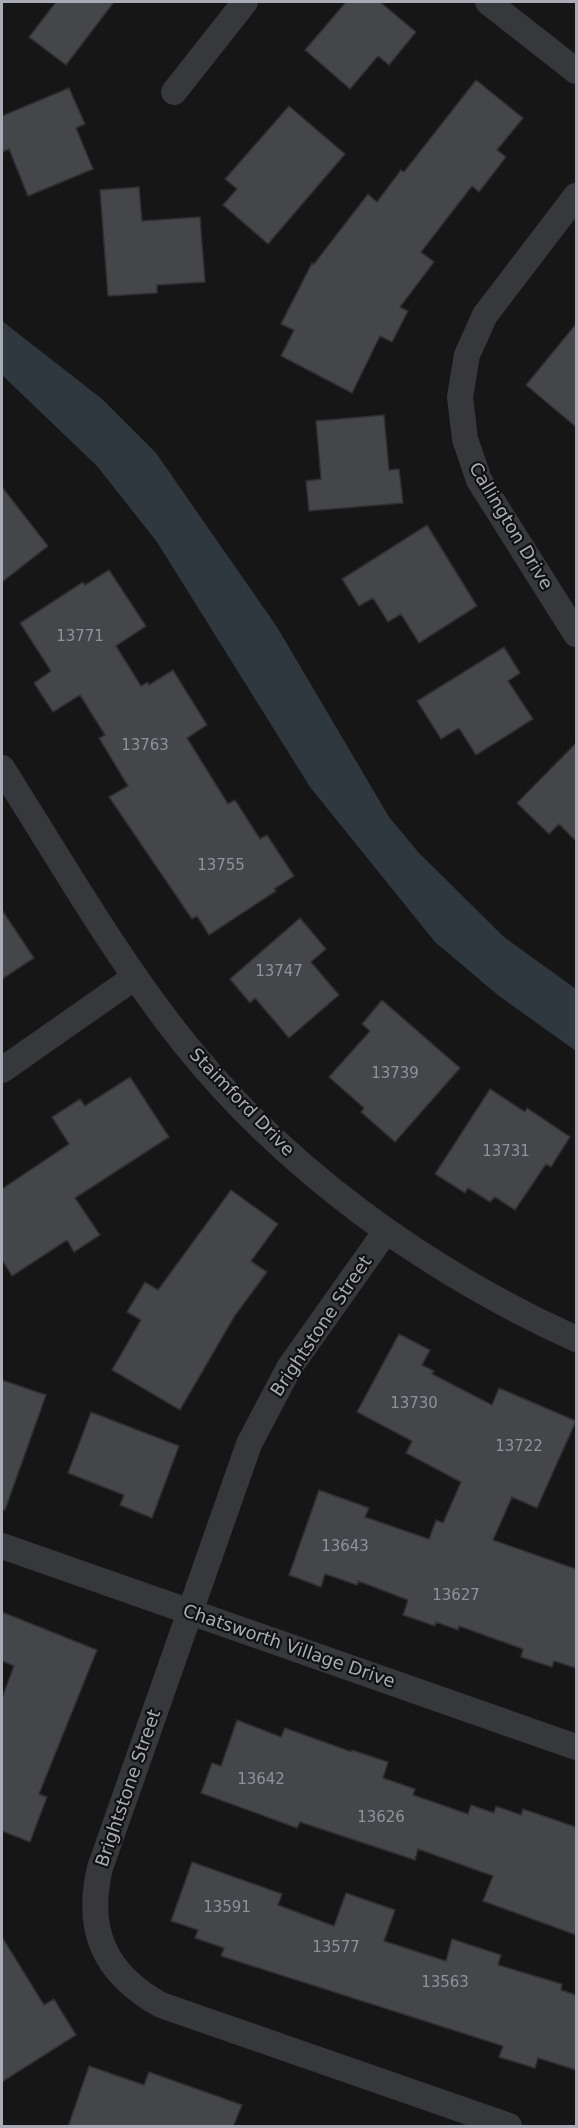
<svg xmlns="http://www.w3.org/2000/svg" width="578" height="2128" font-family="'DejaVu Sans',sans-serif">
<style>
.water{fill:#30383f}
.building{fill:#45464a;stroke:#303033;stroke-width:1.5}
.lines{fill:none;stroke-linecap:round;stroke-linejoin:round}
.street{stroke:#37383c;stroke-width:26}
.labels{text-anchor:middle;stroke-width:4.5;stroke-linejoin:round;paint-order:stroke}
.number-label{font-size:15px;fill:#90929b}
.street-label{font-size:18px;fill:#a9acb6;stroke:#111112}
</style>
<rect width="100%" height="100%" fill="#161617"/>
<!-- water -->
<path class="water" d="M 2,321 L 102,399 L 156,453 L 277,627 L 389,817 L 419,853 L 504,937 L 576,989 L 576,1051 L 499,996 L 435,942 L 310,787 L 157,542 L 97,466 L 2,375 Z"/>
<!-- building -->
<path class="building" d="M 56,2 L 114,2 L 66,65 L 29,37 Z
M 346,2 L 380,2 L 416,32 L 389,65 L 378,56 L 350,89 L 305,50 Z
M 476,80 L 523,118 L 497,150 L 506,157 L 479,192 L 472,186 L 421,252 L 434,262 L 400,307 L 408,311 L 392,342 L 380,336 L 352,393 L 281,356 L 294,330 L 281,324 L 312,263 L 314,264 L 368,194 L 377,202 L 401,170 L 404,172 Z
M 69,88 L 85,124 L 76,128 L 93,169 L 28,196 L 9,149 L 2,152 L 2,116 Z
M 289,106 L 345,154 L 268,244 L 223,205 L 237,189 L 225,179 Z
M 139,187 L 142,221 L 200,217 L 205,282 L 157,285 L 157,293 L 108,296 L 100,190 Z
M 576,324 L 576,427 L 526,385 Z
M 384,415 L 389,470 L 399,469 L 403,503 L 309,511 L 306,481 L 321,479 L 316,421 Z
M 2,487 L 48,546 L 2,582 Z
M 427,525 L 477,606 L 419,643 L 401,614 L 388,622 L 373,598 L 359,606 L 342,579 Z
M 109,570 L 146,626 L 116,646 L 141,686 L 148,682 L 149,685 L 173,670 L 207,725 L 187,738 L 228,804 L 235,800 L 260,839 L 267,835 L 294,876 L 274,889 L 276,891 L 209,935 L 197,916 L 192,919 L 109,797 L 128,786 L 99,738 L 105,735 L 80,695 L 53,712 L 34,683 L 51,671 L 20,623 L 83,582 L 85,585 Z
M 504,647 L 520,673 L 508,681 L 533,719 L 476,755 L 459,728 L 441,739 L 417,701 Z
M 576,743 L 576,841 L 559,824 L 549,834 L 517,803 Z
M 2,910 L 34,958 L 2,979 Z
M 300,918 L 326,949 L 311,962 L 339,995 L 289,1038 L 255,998 L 250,1003 L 230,979 Z
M 382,1000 L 460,1068 L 395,1142 L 361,1112 L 364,1108 L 329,1077 L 370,1031 L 362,1024 Z
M 130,1077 L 169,1137 L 75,1198 L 100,1235 L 74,1252 L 67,1240 L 12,1276 L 2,1260 L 2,1189 L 69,1144 L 52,1117 L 80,1099 L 85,1106 Z
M 490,1089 L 525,1112 L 527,1108 L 570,1137 L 551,1167 L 546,1164 L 515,1210 L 495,1197 L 490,1202 L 468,1188 L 465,1193 L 435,1174 Z
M 231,1190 L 278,1224 L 251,1261 L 267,1272 L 234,1317 L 180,1410 L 112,1370 L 141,1320 L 127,1312 L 145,1282 L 158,1290 Z
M 399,1334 L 430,1350 L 422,1365 L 434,1371 L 432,1374 L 492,1405 L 499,1388 L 576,1421 L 537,1508 L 512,1497 L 493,1540 L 576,1569 L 576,1668 L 554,1661 L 552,1667 L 521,1657 L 523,1649 L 459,1626 L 458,1630 L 436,1622 L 435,1626 L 403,1615 L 408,1600 L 358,1581 L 357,1585 L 325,1574 L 321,1587 L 289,1575 L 319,1490 L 369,1508 L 365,1517 L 429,1539 L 436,1520 L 443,1523 L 461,1482 L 406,1453 L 412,1441 L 357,1412 Z
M 2,1380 L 46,1395 L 5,1510 L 2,1509 Z
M 91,1412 L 179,1446 L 152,1518 L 120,1505 L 124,1495 L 68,1473 Z
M 2,1612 L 97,1650 L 39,1794 L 47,1797 L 30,1842 L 2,1831 L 2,1698 L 14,1666 L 2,1661 Z
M 237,1720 L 281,1737 L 285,1728 L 352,1752 L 352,1750 L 388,1762 L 383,1778 L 415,1789 L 413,1795 L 468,1814 L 471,1805 L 494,1813 L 496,1806 L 521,1815 L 523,1809 L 576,1827 L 576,1935 L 483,1901 L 493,1876 L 418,1849 L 415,1860 L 300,1822 L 297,1828 L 201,1793 L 212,1763 L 221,1766 Z
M 192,1862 L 282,1894 L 278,1905 L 334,1926 L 346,1893 L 395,1910 L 384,1941 L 446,1961 L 452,1939 L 501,1955 L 498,1965 L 562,1984 L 561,1990 L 576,1995 L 576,2070 L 538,2058 L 535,2068 L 499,2057 L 503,2046 L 221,1956 L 224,1948 L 195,1938 L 198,1930 L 171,1921 Z
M 2,1937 L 44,2005 L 54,1999 L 76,2035 L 2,2082 Z
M 89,2066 L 144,2085 L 149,2072 L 242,2105 L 233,2127 L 68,2127 Z"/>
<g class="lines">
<!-- street -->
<path class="street" d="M 488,2 L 576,71
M 174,92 L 245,2
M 576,196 L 485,315 L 467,355 L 460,397 L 465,439 L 479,480 L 576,634
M 2,768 C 61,861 116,958 185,1044 C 288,1172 427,1271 576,1339
M 2,1070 L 135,977
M 386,1231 L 289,1368 L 249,1444 L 100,1868 C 85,1931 105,1974 161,2005 L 509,2126
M 2,1546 L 576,1747"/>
</g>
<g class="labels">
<!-- number labels -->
<g class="number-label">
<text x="80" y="641">13771</text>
<text x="145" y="750">13763</text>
<text x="221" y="870">13755</text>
<text x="279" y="976">13747</text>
<text x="395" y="1078">13739</text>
<text x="506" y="1156">13731</text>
<text x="414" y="1408">13730</text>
<text x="519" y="1451">13722</text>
<text x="345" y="1551">13643</text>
<text x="456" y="1600">13627</text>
<text x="261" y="1784">13642</text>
<text x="381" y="1822">13626</text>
<text x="227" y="1912">13591</text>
<text x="336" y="1952">13577</text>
<text x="445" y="1987">13563</text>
</g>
<!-- street labels -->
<g class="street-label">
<text transform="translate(511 526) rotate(59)" y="6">Callington Drive</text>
<text transform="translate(242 1102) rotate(46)" y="6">Staimford Drive</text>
<text transform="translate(321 1326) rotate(-56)" y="6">Brightstone Street</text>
<text transform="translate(289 1646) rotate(19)" y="6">Chatsworth Village Drive</text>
<text transform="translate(128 1788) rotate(-71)" y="6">Brightstone Street</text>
</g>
</g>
<!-- border -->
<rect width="578" height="2128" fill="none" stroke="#a9acb6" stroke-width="6"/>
</svg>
